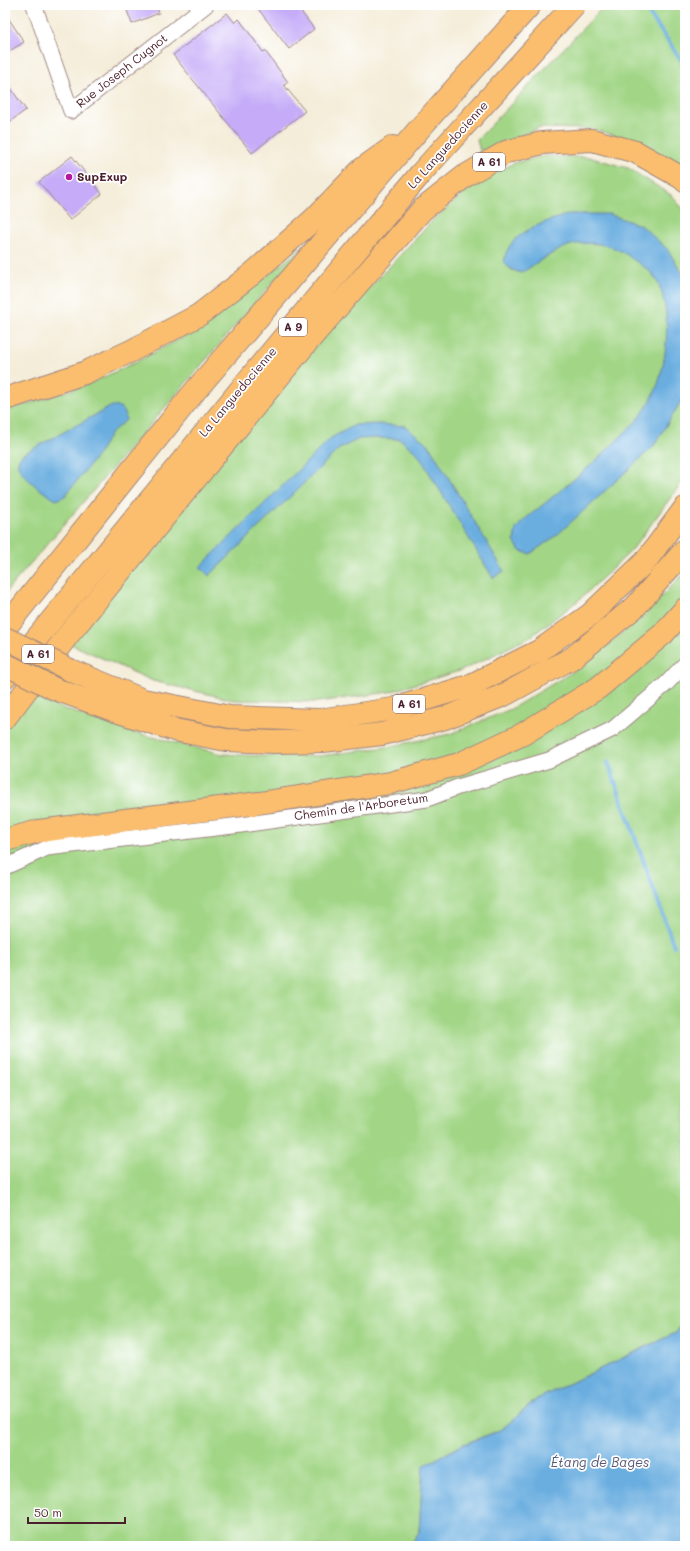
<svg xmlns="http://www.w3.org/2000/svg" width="690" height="1551" font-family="Mali,sans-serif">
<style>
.green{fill:#a2d686;stroke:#767a58}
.water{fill:#6aaee0;stroke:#5a6686}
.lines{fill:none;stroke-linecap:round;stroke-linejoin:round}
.stream{stroke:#6aaee0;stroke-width:4}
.building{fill:#c5abf8}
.minor-casing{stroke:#9f8682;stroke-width:17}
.highway-casing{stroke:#9f8682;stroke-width:24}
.minor{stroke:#fff;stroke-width:15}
.highway{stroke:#fbbe6e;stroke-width:22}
.highway-bridge-casing{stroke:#9f8682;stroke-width:24;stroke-linecap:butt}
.highway-bridge{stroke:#fbbe6e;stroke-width:22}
.poi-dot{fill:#b5179e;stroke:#fff;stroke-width:1.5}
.labels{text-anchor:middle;stroke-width:3.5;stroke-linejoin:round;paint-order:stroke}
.shield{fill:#fff;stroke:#80626b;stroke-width:1}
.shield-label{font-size:11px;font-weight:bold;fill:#4a1f2b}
.street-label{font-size:12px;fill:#4a1f2b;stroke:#fff}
.poi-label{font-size:12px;font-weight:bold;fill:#4a1f2b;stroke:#fff;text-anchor:start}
.water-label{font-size:13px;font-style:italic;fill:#575873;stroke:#fff}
</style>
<rect width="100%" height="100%" fill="#fff"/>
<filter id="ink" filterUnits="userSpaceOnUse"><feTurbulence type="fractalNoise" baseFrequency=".025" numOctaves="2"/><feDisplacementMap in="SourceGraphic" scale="8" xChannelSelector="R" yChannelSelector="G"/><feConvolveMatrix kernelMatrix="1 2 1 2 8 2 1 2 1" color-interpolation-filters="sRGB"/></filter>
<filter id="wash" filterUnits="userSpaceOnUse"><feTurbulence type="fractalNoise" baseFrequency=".012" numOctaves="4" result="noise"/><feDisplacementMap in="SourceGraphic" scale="16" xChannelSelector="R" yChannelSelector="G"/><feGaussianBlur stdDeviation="0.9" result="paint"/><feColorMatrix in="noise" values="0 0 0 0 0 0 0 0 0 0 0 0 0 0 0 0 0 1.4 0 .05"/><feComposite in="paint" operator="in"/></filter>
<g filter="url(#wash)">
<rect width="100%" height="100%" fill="#f4edd9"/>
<!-- green -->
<path class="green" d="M 605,5 L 685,5 L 685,171 L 640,143 L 593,129 L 540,128 L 480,151 L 477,140 Z
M 543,156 L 589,157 L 628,168 L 671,195 L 685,211 L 685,478 L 632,550 L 579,600 L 530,637 L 463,670 L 389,692 L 318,702 L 233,700 L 153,681 L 64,641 L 319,342 L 433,220 L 475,184 L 514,163 Z
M 304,246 L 5,593 L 5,411 L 89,384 L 136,362 L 206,325 Z
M 685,572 L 685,1320 L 675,1333 L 537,1399 L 501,1430 L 464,1444 L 424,1466 L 419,1532 L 410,1546 L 5,1546 L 5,710 L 20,690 L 50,704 L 132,732 L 222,754 L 264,756 L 319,756 L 387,747 L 450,734 L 511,709 L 582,666 L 644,615 Z"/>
<!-- water -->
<path class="water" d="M 570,214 L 609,214 L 642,226 L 667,249 L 685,277 L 685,395 L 653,447 L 557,535 L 530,554 L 520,551 L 514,541 L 516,529 L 524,520 C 555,495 586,471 614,443 C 630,428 645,414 654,394 C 668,364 674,303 653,275 C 648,269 640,264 634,260 C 617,246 597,241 575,244 C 560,247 534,264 522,273 L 512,270 L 504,263 C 505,259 505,254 507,251 C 516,230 550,220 570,214 Z
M 112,406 L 120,407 L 125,413 L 126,420 L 111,433 L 99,453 L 65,496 L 56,500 C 47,495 15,473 18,462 C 18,459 21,456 23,454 Z
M 378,424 L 405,426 L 429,445 L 504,571 L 493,578 L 418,454 L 400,439 L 378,438 L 359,439 L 339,449 L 209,576 L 200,567 L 331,438 L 355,425 Z
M 685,1320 L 685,1546 L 410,1546 L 419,1532 L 423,1466 L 464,1444 L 501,1430 L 537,1399 L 675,1333 Z"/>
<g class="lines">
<!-- stream -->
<path class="stream" d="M 643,5 L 685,65
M 608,762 L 674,946"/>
</g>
<g id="blocks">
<!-- building -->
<path class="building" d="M 125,5 L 156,5 L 159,13 L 132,24 Z
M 265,5 L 296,5 L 314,29 L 289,49 L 259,10 Z
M 5,13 L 24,42 L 5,54 Z
M 227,13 L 235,23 L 239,19 L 263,52 L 265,51 L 288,82 L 284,85 L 305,111 L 252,153 L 173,55 Z
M 5,80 L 26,110 L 5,125 Z
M 72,156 L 102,194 L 70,220 L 39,182 Z"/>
</g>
</g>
<g filter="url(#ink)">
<use href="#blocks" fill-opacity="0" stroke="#9f8682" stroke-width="1"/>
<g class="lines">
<!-- minor casing -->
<g class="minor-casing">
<path id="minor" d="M 34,5 L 71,111 L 206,5
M 5,867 L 47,848 L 241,825 L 427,799 L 458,787 L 549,760 L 613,729 L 666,684 L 685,664"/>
</g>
<!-- highway casing -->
<g class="highway-casing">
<path id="highway" d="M 5,399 L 84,373 L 131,351 L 199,315 L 252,274 L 314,219 L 362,169 L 393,147
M 5,628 L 195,391 L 420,128 L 530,5
M 70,670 L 143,700 L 230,717 L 319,720 L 393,709 L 469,686 L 539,651 L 591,614 L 645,562 L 685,508
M 5,677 L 259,367 L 422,172 L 574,5
M 55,689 L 113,710 L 175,730 L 226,740 L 274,742 L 323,741 L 382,734 L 445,718 L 504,695 L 572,658 L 635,607 L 685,550
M 5,718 L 65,639 L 303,347 L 422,210 L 465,176 L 506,152 L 542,143 L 592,140 L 636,152 L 682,178 L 685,181
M 5,840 L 39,831 L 259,803 L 390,783 L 459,764 L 523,734 L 598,688 L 663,634 L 685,609"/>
</g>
<!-- minor -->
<use href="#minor" class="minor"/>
<!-- highway -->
<use href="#highway" class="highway"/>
<!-- highway-bridge casing -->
<g class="highway-bridge-casing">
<path id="highway-bridge" d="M 5,638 L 70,670
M 5,664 L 55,689"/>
</g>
<!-- highway-bridge -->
<use href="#highway-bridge" class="highway-bridge"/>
</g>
</g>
<!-- markers -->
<circle class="poi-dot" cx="69" cy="177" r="4"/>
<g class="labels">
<!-- shield labels -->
<g class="shield">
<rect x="473" y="153" width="32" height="18" rx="3"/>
<rect x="279" y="318" width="28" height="18" rx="3"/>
<rect x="22" y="645" width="32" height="18" rx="3"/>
<rect x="393" y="695" width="32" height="18" rx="3"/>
</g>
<g class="shield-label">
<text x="489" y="166">A 61</text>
<text x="293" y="331">A 9</text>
<text x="38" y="658">A 61</text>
<text x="409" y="708">A 61</text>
</g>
<!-- street labels -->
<g class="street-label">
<text transform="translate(122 71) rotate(-38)" y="4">Rue Joseph Cugnot</text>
<text transform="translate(448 145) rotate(-48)" y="4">La Languedocienne</text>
<text transform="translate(238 392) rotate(-50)" y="4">La Languedocienne</text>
<text transform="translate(361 807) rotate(-8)" y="4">Chemin de l'Arboretum</text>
</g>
<!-- poi labels -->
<g class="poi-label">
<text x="77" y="181">SupExup</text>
</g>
<!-- water labels -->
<g class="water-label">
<text x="600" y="1467">Étang de Bages</text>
</g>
</g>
<!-- margin -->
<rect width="690" height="1551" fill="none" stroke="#fff" stroke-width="20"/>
<!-- scale -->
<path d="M28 1517v6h97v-6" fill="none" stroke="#4a1f2b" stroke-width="2"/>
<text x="34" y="1517" font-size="12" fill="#4a1f2b" stroke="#ffffff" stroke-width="3" paint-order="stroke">50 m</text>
</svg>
